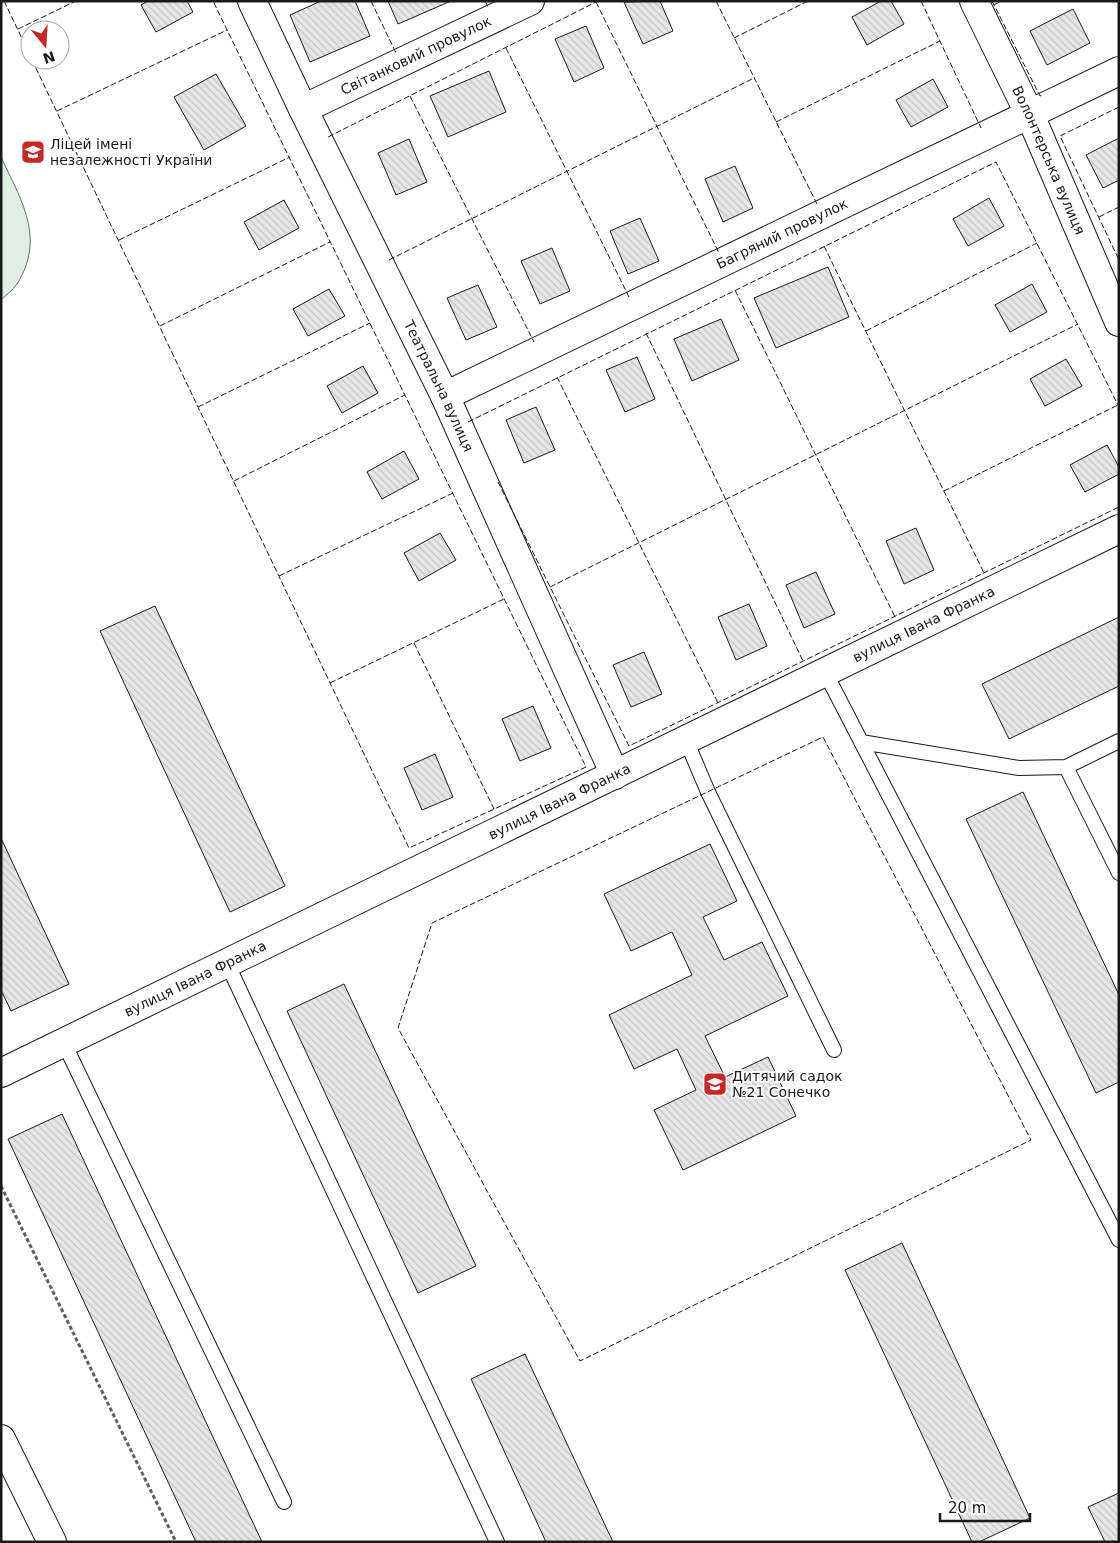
<svg xmlns="http://www.w3.org/2000/svg" width="1120" height="1543" font-family="'DejaVu Sans',sans-serif">
<style>
.pitch{fill:#e0efe3;stroke:#6a6a6a}
.building{fill:url(#building-back-hatch);stroke:#1a1a1a}
.lines{fill:none;stroke-linecap:round;stroke-linejoin:round}
.lane-casing{stroke:#1a1a1a;stroke-width:16}
.street-casing{stroke:#1a1a1a;stroke-width:30}
.secondary-casing{stroke:#1a1a1a;stroke-width:30}
.path{stroke:#5f5f5f;stroke-width:3;stroke-dasharray:4 2.5;stroke-linecap:butt}
.lane{stroke:#fff;stroke-width:14}
.street{stroke:#fff;stroke-width:28}
.secondary{stroke:#fff;stroke-width:28}
.fence{stroke:#1a1a1a;stroke-width:1;stroke-dasharray:6 2.5;stroke-linecap:butt}
.labels{text-anchor:middle;stroke-width:4;stroke-linejoin:round;paint-order:stroke}
.street-label{font-size:14px;fill:#1a1a1a;stroke:#fff}
.poi-label{font-size:14px;fill:#1a1a1a;stroke:#fff;text-anchor:start}
</style>
<defs>
<pattern id="building-back-hatch" width="6" height="6" patternUnits="userSpaceOnUse" patternTransform="scale(1.25)"><rect width="6" height="6" fill="#e6e6e6"/><path d="M-1 5l2 2M0 0l6 6M5-1l2 2" fill="none" stroke="#c5c5c5"/></pattern>
</defs>
<rect width="100%" height="100%" fill="#fff"/>
<!-- pitch -->
<path class="pitch" d="M 1,157 C 21,200 46,238 17,284 C 13,290 6,295 1,300 Z"/>
<!-- building -->
<path class="building" d="M 148,1 L 187,1 L 193,12 L 156,32 L 141,5 Z
M 321,1 L 355,1 L 370,36 L 310,62 L 290,15 Z
M 388,1 L 451,1 L 398,24 Z
M 660,1 L 673,31 L 643,44 L 624,2 Z
M 881,1 L 891,1 L 904,24 L 867,45 L 852,17 Z
M 1073,9 L 1090,43 L 1047,65 L 1030,31 Z
M 586,26 L 604,68 L 574,82 L 555,39 Z
M 489,71 L 506,112 L 448,137 L 430,96 Z
M 216,74 L 246,126 L 204,150 L 174,97 Z
M 933,79 L 948,107 L 911,127 L 896,100 Z
M 1119,138 L 1119,180 L 1103,188 L 1086,155 Z
M 409,139 L 427,182 L 396,195 L 378,153 Z
M 735,166 L 753,208 L 723,222 L 705,179 Z
M 989,198 L 1004,226 L 968,246 L 953,219 Z
M 284,200 L 299,228 L 259,250 L 244,222 Z
M 640,218 L 659,261 L 628,274 L 610,231 Z
M 552,248 L 570,291 L 540,304 L 521,261 Z
M 828,267 L 849,317 L 776,348 L 754,298 Z
M 1032,284 L 1047,312 L 1010,332 L 995,305 Z
M 478,285 L 497,327 L 466,340 L 447,298 Z
M 329,289 L 345,316 L 308,336 L 293,309 Z
M 721,319 L 739,360 L 692,381 L 674,339 Z
M 637,357 L 655,399 L 625,412 L 606,370 Z
M 1066,359 L 1082,386 L 1045,406 L 1030,379 Z
M 363,366 L 378,393 L 342,413 L 327,386 Z
M 536,407 L 555,450 L 524,463 L 506,420 Z
M 1107,445 L 1119,467 L 1119,474 L 1085,492 L 1070,465 Z
M 404,451 L 419,479 L 382,499 L 367,472 Z
M 916,528 L 934,570 L 904,584 L 886,541 Z
M 440,533 L 456,560 L 419,581 L 404,553 Z
M 816,572 L 835,614 L 804,628 L 786,585 Z
M 749,604 L 767,646 L 736,660 L 718,617 Z
M 155,606 L 285,886 L 230,912 L 100,631 Z
M 1119,617 L 1119,686 L 1009,739 L 982,684 Z
M 644,652 L 662,694 L 631,707 L 613,665 Z
M 533,706 L 551,748 L 520,761 L 502,719 Z
M 435,754 L 453,797 L 422,810 L 404,768 Z
M 1023,792 L 1119,995 L 1119,1082 L 1096,1093 L 966,819 Z
M 1,838 L 69,984 L 11,1011 L 1,990 Z
M 710,844 L 737,901 L 703,917 L 724,960 L 762,942 L 788,996 L 705,1036 L 725,1077 L 768,1057 L 796,1116 L 683,1170 L 654,1110 L 696,1090 L 677,1049 L 634,1069 L 609,1015 L 692,975 L 672,932 L 631,951 L 604,894 Z
M 344,984 L 476,1266 L 418,1293 L 287,1011 Z
M 62,1114 L 262,1542 L 196,1542 L 8,1139 Z
M 902,1243 L 1030,1518 L 979,1542 L 972,1542 L 845,1270 Z
M 525,1354 L 613,1542 L 546,1542 L 471,1379 Z
M 1119,1493 L 1119,1542 L 1105,1542 L 1088,1507 Z"/>
<g class="lines">
<!-- lane casing -->
<g class="lane-casing">
<path id="lane" d="M 825,672 L 1119,1240
M 686,740 L 708,792 L 834,1050
M 861,742 L 1019,768 L 1066,767 L 1119,741
M 1066,767 L 1119,873
M 227,963 L 497,1542
M 64,1043 L 284,1502"/>
</g>
<!-- street casing -->
<g class="street-casing">
<g id="street">
<path id="s1" d="M 252,1 L 303,109 L 445,396 L 615,775"/>
<path id="s2" d="M 974,1 L 1030,115 L 1119,322"/>
<path id="s3" d="M 303,109 L 530,1"/>
<path id="s4" d="M 445,396 L 1119,71"/>
<path id="s5" d="M 1,1073 L 1119,529"/>
</g>
</g>
<!-- secondary casing -->
<g class="secondary-casing">
<path id="secondary" d="M 1,1439 L 52,1542"/>
</g>
<!-- path -->
<path class="path" d="M 1,1186 L 176,1542"/>
<!-- lane -->
<use href="#lane" class="lane"/>
<!-- street -->
<use href="#street" class="street"/>
<!-- secondary -->
<use href="#secondary" class="secondary"/>
<!-- fence -->
<path class="fence" d="M 4,1 L 30,55
M 371,1 L 396,53
M 485,1 L 488,7
M 716,1 L 818,206
M 921,1 L 981,128
M 992,1 L 1040,96 L 1042,95
M 596,2 L 719,253
M 994,5 L 1001,1
M 18,29 L 76,1
M 734,38 L 808,1
M 506,48 L 629,297
M 32,60 L 409,848 L 586,767 L 213,1
M 410,96 L 534,342
M 1119,107 L 1060,136 L 1119,260
M 57,111 L 227,30
M 776,122 L 940,41
M 328,137 L 598,1
M 1099,217 L 1119,207
M 119,240 L 290,157
M 824,246 L 984,573
M 389,260 L 754,78
M 735,290 L 895,617
M 160,326 L 330,242
M 866,331 L 1037,243
M 646,333 L 803,661
M 557,377 L 718,703
M 198,407 L 370,323
M 468,422 L 996,162 L 1119,407
M 234,481 L 405,395
M 498,482 L 629,746 L 1119,507
M 944,491 L 1118,405
M 279,576 L 453,493
M 550,587 L 1078,324
M 414,643 L 494,809
M 330,683 L 504,599
M 823,737 L 1031,1140 L 580,1361 L 398,1028 L 432,923 Z"/>
</g>
<!-- icons -->
<defs>
<g id="school-square" transform="scale(1.25)"><rect x="-9" y="-9" width="18" height="18" rx="4" fill="#c62828" stroke="#fff"/><path d="M0-5L7-2L0 1L-7-2ZM-4 1L0 2.5L4 1V4Q0 6-4 4Z" fill="#fff"/></g>
</defs>
<g fill-rule="evenodd">
<use href="#school-square" x="33" y="152"/>
<use href="#school-square" x="715" y="1084"/>
</g>
<g class="labels">
<!-- street labels -->
<g class="street-label">
<text dy="5" stroke="none"><textPath href="#s3" startOffset="125">Світанковий провулок</textPath></text>
<text dy="5" stroke="none"><textPath href="#s2" startOffset="176">Волонтерська вулиця</textPath></text>
<text dy="5" stroke="none"><textPath href="#s4" startOffset="374">Багряний провулок</textPath></text>
<text dy="5" stroke="none"><textPath href="#s1" startOffset="428">Театральна вулиця</textPath></text>
<text dy="5" stroke="none"><textPath href="#s5" startOffset="1026">вулиця Івана Франка</textPath></text>
<text dy="5" stroke="none"><textPath href="#s5" startOffset="621">вулиця Івана Франка</textPath></text>
<text dy="5" stroke="none"><textPath href="#s5" startOffset="216">вулиця Івана Франка</textPath></text>
</g>
<!-- poi labels -->
<g class="poi-label">
<text x="50" y="149">Ліцей імені<tspan x="50" dy="16">незалежності України</tspan></text>
<text x="732" y="1081">Дитячий садок<tspan x="732" dy="16">№21 Сонечко</tspan></text>
</g>
</g>
<!-- border -->
<rect width="1120" height="1543" fill="none" stroke="#1a1a1a" stroke-width="5"/>
<!-- north arrow -->
<g transform="translate(45 45) rotate(162)"><circle r="24" fill="#ffffff" stroke="#a3a3a3"/>
<path d="M0-4L9 19L0 12L-9 19Z" fill="#c62828"/>
<text y="-8" font-size="14" font-weight="bold" text-anchor="middle" fill="#1a1a1a">N</text>
</g>
<!-- scale -->
<path d="M940 1513v8h90v-8" fill="none" stroke="#1a1a1a" stroke-width="2.5"/>
<text x="948" y="1513" font-size="15" fill="#1a1a1a" stroke="#ffffff" stroke-width="4" paint-order="stroke">20 m</text>
</svg>
